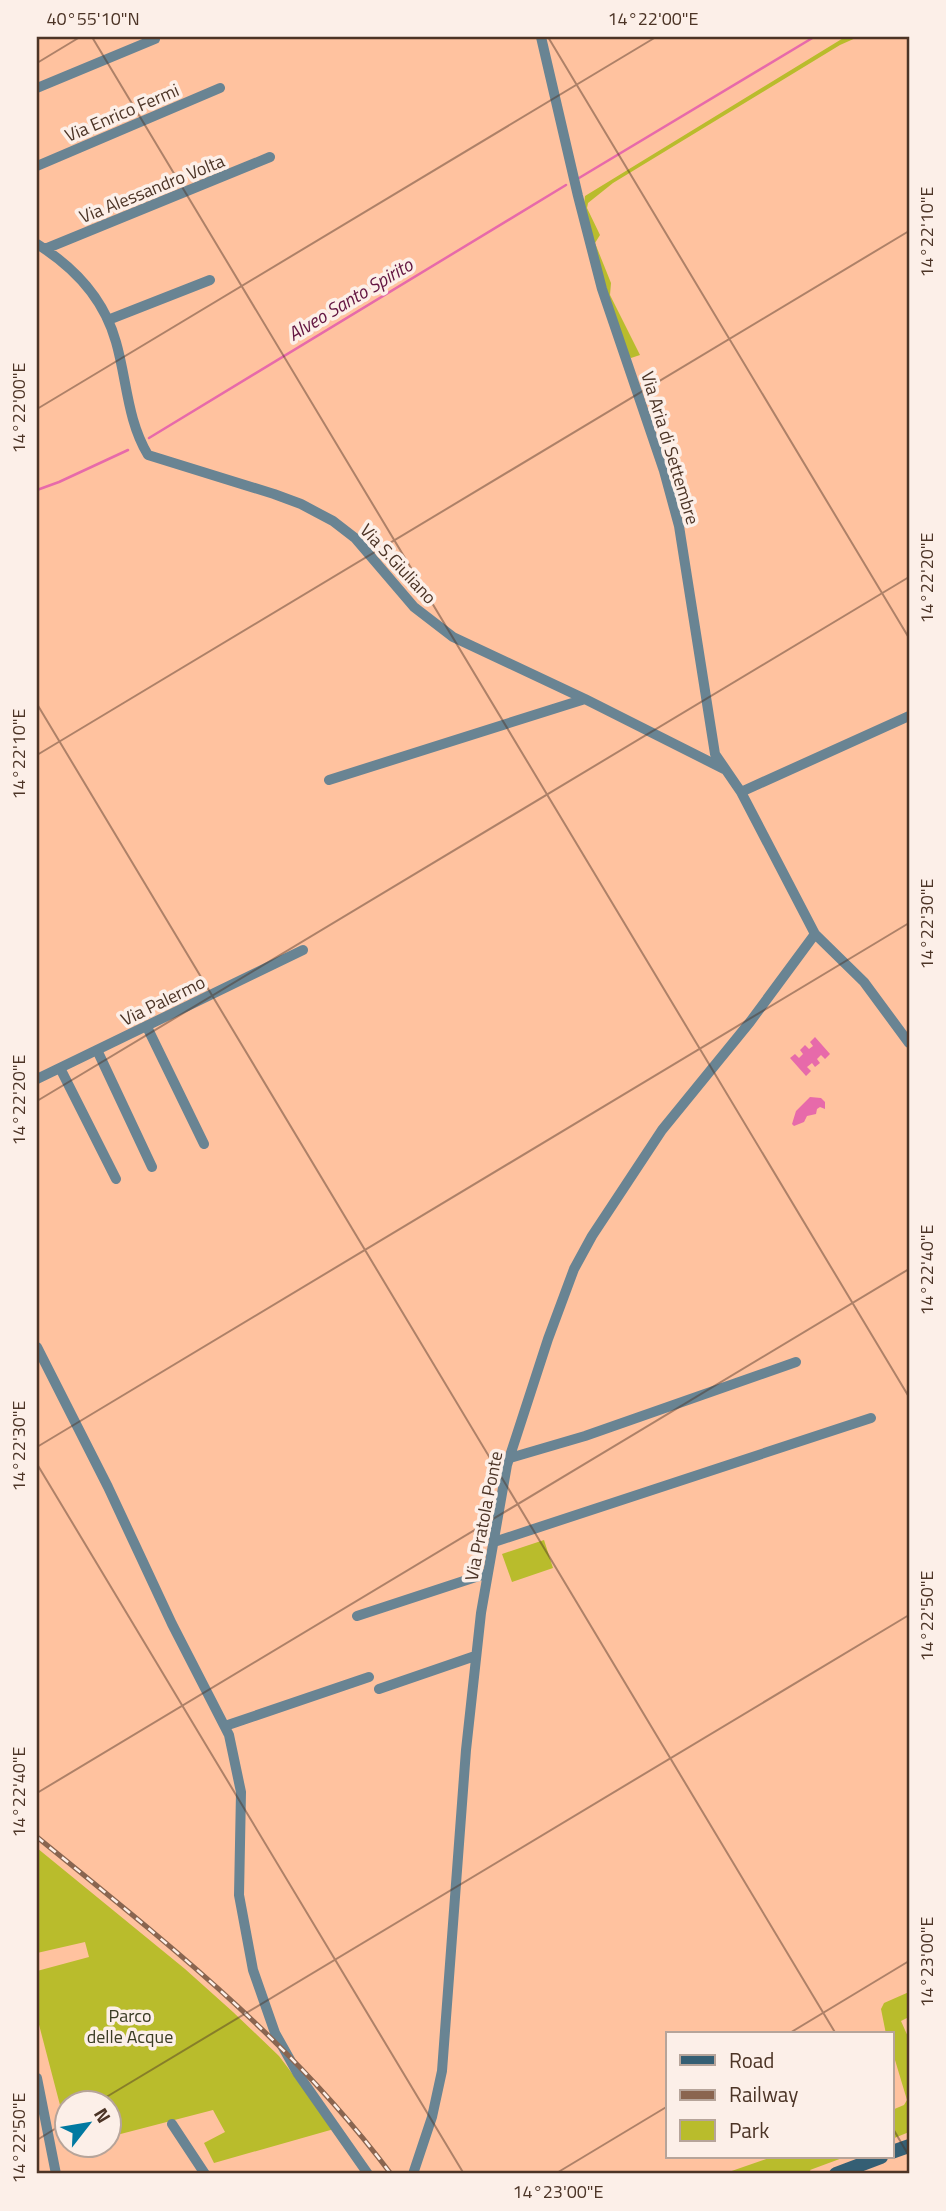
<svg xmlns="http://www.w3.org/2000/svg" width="946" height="2211" font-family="'Titillium Web',sans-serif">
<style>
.green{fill:#b9bc2c}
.water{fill:#e76aaa}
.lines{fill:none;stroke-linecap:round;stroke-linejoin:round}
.stream{stroke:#e76aaa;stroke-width:2.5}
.minor{stroke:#698493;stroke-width:10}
.secondary{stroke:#355f74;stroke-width:14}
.rail-casing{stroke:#8a6550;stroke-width:5}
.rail{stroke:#fcefe8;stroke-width:2.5;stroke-dasharray:8;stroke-linecap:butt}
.ticks{fill:none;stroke:#4c3426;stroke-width:2;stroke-opacity:0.45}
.labels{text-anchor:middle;stroke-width:7;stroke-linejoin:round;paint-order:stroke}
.street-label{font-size:18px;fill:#4c3426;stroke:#fcefe8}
.park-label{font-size:18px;fill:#3a3b23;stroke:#fcefe8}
.water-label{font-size:19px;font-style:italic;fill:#621440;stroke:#fcefe8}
.neatline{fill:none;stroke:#4c3426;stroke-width:2.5}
.ticks-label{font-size:18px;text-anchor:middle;fill:#4c3426}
</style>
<rect width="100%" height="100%" fill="#ffc29f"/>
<!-- green -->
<path class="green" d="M 845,37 L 858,37 L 840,45 L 613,183 L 588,203 L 587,208 L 600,235 L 595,243 L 611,283 L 610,295 L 640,355 L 631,358 L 628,356 L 606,290 L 584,204 L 585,196 Z
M 544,1540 L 553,1568 L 512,1582 L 502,1554 Z
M 37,1848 L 185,1969 L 233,2012 L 279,2056 L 334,2129 L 214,2163 L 204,2143 L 225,2132 L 213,2110 L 109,2137 L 108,2102 L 66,2102 L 66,2128 L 37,2017 L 37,1971 L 89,1957 L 85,1942 L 37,1953 Z
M 909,1992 L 909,2017 L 901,2021 L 909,2039 L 909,2132 L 892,2139 L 892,2110 L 904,2105 L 907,2100 L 892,2050 L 892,2034 L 886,2034 L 881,2009 L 884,2003 Z
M 772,2157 L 845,2157 L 810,2170 L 812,2174 L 723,2174 Z"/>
<!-- water -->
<path class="water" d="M 815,1037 L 830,1054 L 825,1059 L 821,1055 L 817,1059 L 820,1063 L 815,1067 L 812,1063 L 807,1067 L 811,1071 L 806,1076 L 790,1058 L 795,1054 L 799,1058 L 803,1054 L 800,1050 L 805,1045 L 809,1049 L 813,1046 L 810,1042 Z
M 810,1097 L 821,1098 L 825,1102 L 825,1109 L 820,1107 L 817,1109 L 816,1114 L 807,1116 L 804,1122 L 794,1126 L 792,1124 L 796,1111 Z"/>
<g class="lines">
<!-- stream -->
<path class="stream" d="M 579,178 L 814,37
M 149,438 L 566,185
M 37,490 L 59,482 L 128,450"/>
<!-- minor -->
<path class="minor" d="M 541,37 L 578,196 L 602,289 L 664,471 L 679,526 L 715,754 L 741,792 L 815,934 L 864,982 L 909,1043
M 37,88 L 155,39
M 37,166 L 220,88
M 37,244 C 74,267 104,299 116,342 C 127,380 127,420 148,455 L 274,494 L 301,504 L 333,521 L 355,538 L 414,607 L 453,637 L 585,699 L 724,769
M 45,249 L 270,157
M 108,320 L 210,280
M 329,780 L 585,699
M 741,792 L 909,716
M 147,1027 L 204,1144
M 97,1050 L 152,1167
M 60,1068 L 116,1179
M 37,1079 L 303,950
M 37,1347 L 108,1487 L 172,1624 L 229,1735 L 241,1792 L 239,1895 L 253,1970 L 275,2033 L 298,2074 L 368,2174
M 510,1458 L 585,1436 L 796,1362
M 494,1542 L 871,1418
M 357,1616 L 488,1573
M 379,1689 L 475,1656
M 225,1726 L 369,1677
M 37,2078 L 56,2174
M 172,2124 L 205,2174
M 413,2174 L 432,2117 L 442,2071 L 466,1750 L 481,1613 L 507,1465 L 548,1339 L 574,1269 L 592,1236 L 662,1130 L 750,1022 L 815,934"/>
<!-- secondary -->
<path class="secondary" d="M 892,2152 L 909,2146
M 836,2174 L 881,2157"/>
<!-- rail casing -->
<g class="rail-casing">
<path id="rail" d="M 37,1837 C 167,1943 290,2039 391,2174"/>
</g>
<!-- rail -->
<use href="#rail" class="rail"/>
</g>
<!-- ticks -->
<path class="ticks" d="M 92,37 L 909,1397M 548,37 L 909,638M 37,63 L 80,37M 37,409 L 656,37M 37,704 L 836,2034M 37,755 L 909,231M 37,1101 L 909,577M 37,1447 L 909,923M 37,1464 L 464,2174M 37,1793 L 909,1269M 788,2034 L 909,1961M 98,2102 L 909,1615M 892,2127 L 909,2156M 37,2140 L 66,2122M 555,2174 L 668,2106"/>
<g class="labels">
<!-- street labels -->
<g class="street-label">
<text transform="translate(122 113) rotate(-23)" y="6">Via Enrico Fermi</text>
<text transform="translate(152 189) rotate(-22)" y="6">Via Alessandro Volta</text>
<text transform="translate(670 448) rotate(73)" y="6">Via Aria di Settembre</text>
<text transform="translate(398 564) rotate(47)" y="6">Via S.Giuliano</text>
<text transform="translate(163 1001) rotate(-26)" y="6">Via Palermo</text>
<text transform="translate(484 1516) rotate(-79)" y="6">Via Pratola Ponte</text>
</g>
<!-- park labels -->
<g class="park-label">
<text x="130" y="2022">Parco<tspan x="130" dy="21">delle Acque</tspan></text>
</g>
<!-- water labels -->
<g class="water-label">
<text transform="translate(350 299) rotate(-31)" y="7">Alveo Santo Spirito</text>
</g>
</g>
<!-- border -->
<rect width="946" height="2211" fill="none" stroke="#fcefe8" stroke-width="77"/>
<!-- legend -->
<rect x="666" y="2032" width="228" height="126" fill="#fcefe8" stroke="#b6a49a" stroke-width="2"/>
<rect x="680" y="2055" width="35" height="10" fill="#355f74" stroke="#b6a49a" stroke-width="2"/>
<text x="729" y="2068" font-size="21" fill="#4c3426">Road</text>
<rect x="680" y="2090" width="35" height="10" fill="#8a6550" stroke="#b6a49a" stroke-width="2"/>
<text x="729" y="2102" font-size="21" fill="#4c3426">Railway</text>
<rect x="680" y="2120" width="35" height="21" fill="#b9bc2c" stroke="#b6a49a" stroke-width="2"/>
<text x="729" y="2138" font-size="21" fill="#4c3426">Park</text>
<!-- north arrow -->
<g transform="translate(88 2124) rotate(59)"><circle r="33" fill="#fcefe8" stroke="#b6a49a" stroke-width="2"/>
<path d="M0-5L12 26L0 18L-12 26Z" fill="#0179a1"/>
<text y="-10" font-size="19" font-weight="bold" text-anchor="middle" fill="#4c3426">N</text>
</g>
<rect x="38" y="38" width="870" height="2134" class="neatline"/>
<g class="ticks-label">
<text x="93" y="25">40°55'10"N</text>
<text x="653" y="25">14°22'00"E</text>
<text transform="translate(927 232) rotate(-90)" y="6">14°22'10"E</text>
<text transform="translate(19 408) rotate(-90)" y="6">14°22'00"E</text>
<text transform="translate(927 578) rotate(-90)" y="6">14°22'20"E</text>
<text transform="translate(19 754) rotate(-90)" y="6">14°22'10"E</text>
<text transform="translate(927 924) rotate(-90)" y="6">14°22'30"E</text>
<text transform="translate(19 1100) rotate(-90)" y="6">14°22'20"E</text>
<text transform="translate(927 1270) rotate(-90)" y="6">14°22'40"E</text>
<text transform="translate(19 1446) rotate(-90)" y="6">14°22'30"E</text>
<text transform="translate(927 1616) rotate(-90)" y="6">14°22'50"E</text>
<text transform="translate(19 1792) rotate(-90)" y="6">14°22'40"E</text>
<text transform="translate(927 1962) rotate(-90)" y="6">14°23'00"E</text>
<text transform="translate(19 2138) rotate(-90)" y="6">14°22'50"E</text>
<text x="558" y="2198">14°23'00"E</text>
</g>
</svg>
